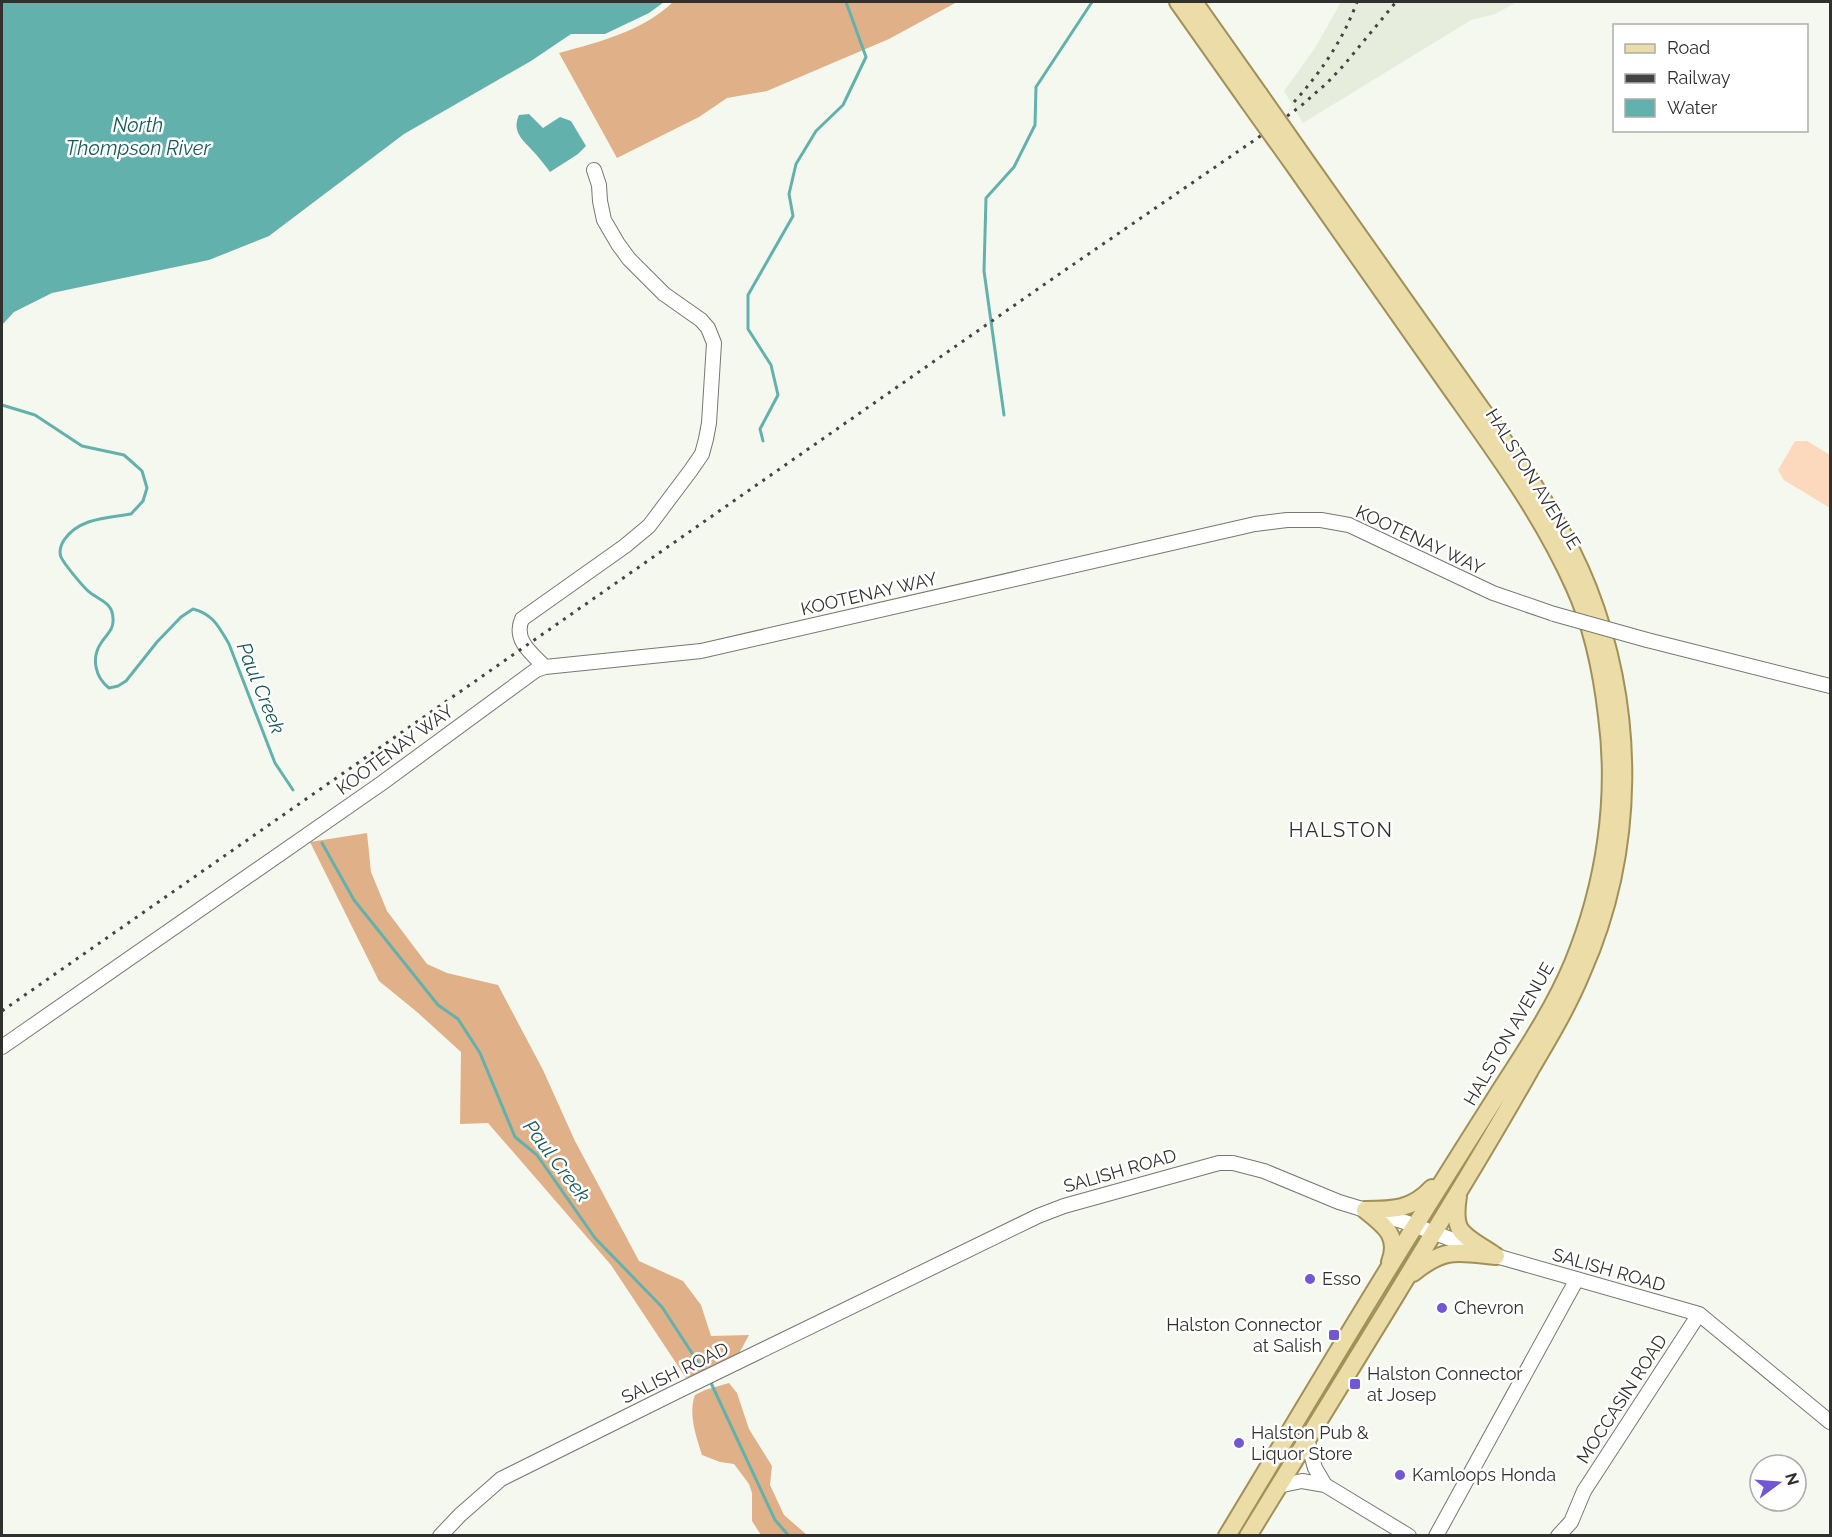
<svg xmlns="http://www.w3.org/2000/svg" width="1832" height="1537" font-family="Raleway,sans-serif">
<style>
.built{fill:#e6eddd}
.green{fill:#fcd9bd}
.forest{fill:#e0b088}
.water{fill:#63b1ad}
.lines{fill:none;stroke-linecap:round;stroke-linejoin:round}
.stream{stroke:#63b1ad;stroke-width:3}
.minor-casing{stroke:#757971;stroke-width:16}
.major-casing{stroke:#a19158;stroke-width:20}
.minor{stroke:#fff;stroke-width:14}
.major{stroke:#ebdca8;stroke-width:16}
.rail{stroke:#444542;stroke-width:3;stroke-dasharray:3 6;stroke-linecap:butt}
.minor-bridge-casing{stroke:#757971;stroke-width:16;stroke-linecap:butt}
.major-bridge-casing{stroke:#a19158;stroke-width:20;stroke-linecap:butt}
.minor-bridge{stroke:#fff;stroke-width:14}
.major-bridge{stroke:#ebdca8;stroke-width:16}
.poi-dot{fill:#7157d1;stroke:#fff;stroke-width:2}
.labels{text-anchor:middle;stroke-width:5;stroke-linejoin:round;paint-order:stroke}
.street-label{font-size:18px;fill:#30312e;stroke:#fff}
.poi-label{font-size:18px;fill:#30312e;stroke:#fff;text-anchor:start}
.water-label{font-size:20px;font-style:italic;fill:#185a58;stroke:#fff}
.neighbourhood-label{font-size:20px;letter-spacing:1.5px;fill:#30312e;stroke:#fff}
</style>
<rect width="100%" height="100%" fill="#f4f8ef"/>
<!-- built -->
<path class="built" d="M 1341,2 L 1517,2 L 1495,14 L 1471,20 L 1303,123 L 1284,91 L 1315,48 Z"/>
<!-- green -->
<path class="green" d="M 1795,441 L 1807,441 L 1830,455 L 1830,508 L 1784,480 L 1778,470 Z"/>
<!-- forest -->
<path class="forest" d="M 673,2 L 957,2 L 889,39 L 767,91 L 727,98 L 699,117 L 617,158 L 559,53 C 599,42 643,31 673,2 Z
M 367,833 L 371,872 L 387,911 L 427,964 L 447,973 L 498,985 L 543,1070 L 575,1141 L 639,1261 L 683,1281 L 701,1305 L 711,1336 L 749,1335 L 736,1359 L 686,1378 L 611,1265 L 488,1123 L 460,1124 L 461,1052 L 417,1012 L 379,981 L 310,842 Z
M 729,1383 L 737,1393 L 749,1429 L 772,1466 L 770,1485 L 784,1515 L 807,1535 L 761,1535 L 752,1521 L 752,1493 L 749,1484 L 734,1464 L 720,1462 L 702,1455 C 696,1436 688,1414 695,1395 L 705,1390 Z"/>
<!-- water -->
<path class="water" d="M 2,2 L 664,2 L 649,13 L 605,34 L 571,34 L 531,61 L 404,134 L 269,236 L 209,260 L 52,293 L 14,312 L 2,325 Z
M 529,114 L 543,128 L 560,117 L 571,121 L 586,146 L 578,154 L 550,172 C 544,164 538,156 531,149 C 521,138 512,131 519,115 Z"/>
<g class="lines">
<!-- stream -->
<path class="stream" d="M 2,405 L 35,415 L 82,446 L 124,455 L 132,462 L 142,471 L 147,488 L 143,501 L 131,514 C 107,518 79,518 64,540 C 61,545 59,552 61,557 C 64,564 81,584 87,590 C 97,600 113,601 113,619 C 114,630 106,635 101,643 C 91,658 95,677 109,688 L 118,686 L 126,681 L 157,642 L 181,617 L 193,609 C 213,614 219,627 229,644 L 275,763 L 293,790
M 1004,415 L 984,271 L 986,198 L 1014,167 L 1035,125 L 1036,87 L 1092,2
M 763,441 L 760,429 L 778,395 L 771,365 L 748,329 L 748,295 L 793,216 L 789,194 L 796,164 L 816,131 L 843,105 L 866,57 L 846,2
M 322,843 L 354,900 L 438,1005 L 458,1019 L 480,1053 L 515,1137 L 537,1155 L 595,1238 L 662,1307 L 703,1370
M 711,1383 L 775,1520 L 789,1536"/>
<!-- minor casing -->
<g class="minor-casing">
<path id="minor" d="M 1647,640 L 1830,686
M 545,667 C 531,653 513,640 522,619 L 625,546 L 649,526 L 691,470 L 702,454 L 706,439 L 709,423 L 714,343 L 708,328 L 701,320 L 664,294 L 629,259 L 618,244 L 604,220 L 600,201 L 599,185 L 594,170
M 2,1047 L 382,783 L 536,670 L 545,667 L 701,651 L 1255,524 L 1287,520 L 1321,520 L 1349,525 L 1493,593 L 1554,614
M 1307,1439 L 1315,1468 L 1325,1485
M 1278,1486 L 1302,1481 L 1325,1485 L 1409,1536
M 440,1536 L 460,1515 L 501,1479 L 674,1393 L 1038,1216 L 1064,1206 L 1219,1163 L 1233,1163 L 1264,1171 L 1339,1202 L 1408,1223 L 1496,1256 L 1699,1314 L 1830,1422
M 1436,1536 L 1577,1279
M 1558,1536 L 1571,1522 L 1584,1491 L 1699,1314"/>
</g>
<!-- major casing -->
<g class="major-casing">
<path id="major" d="M 1178,2 L 1248,101
M 1194,2 L 1259,94
M 1458,1196 C 1452,1235 1463,1234 1493,1254
M 1365,1210 C 1392,1210 1412,1210 1432,1188
M 1365,1210 C 1384,1225 1400,1236 1390,1262
M 1413,1273 C 1445,1247 1457,1252 1496,1256
M 1227,1536 C 1290,1432 1351,1328 1415,1226 C 1444,1179 1474,1132 1503,1086 C 1529,1046 1555,1006 1573,963 C 1605,885 1618,799 1607,716 C 1602,672 1593,627 1574,586 C 1542,514 1495,451 1449,386 C 1396,311 1343,236 1291,161
M 1248,1536 C 1313,1430 1378,1325 1442,1219 C 1472,1170 1502,1120 1530,1070 C 1549,1038 1568,1006 1582,972 C 1636,850 1636,711 1588,588 C 1559,514 1510,450 1465,386 C 1410,309 1356,231 1301,154"/>
</g>
<!-- minor -->
<use href="#minor" class="minor"/>
<!-- major -->
<use href="#major" class="major"/>
<!-- rail -->
<path class="rail" d="M 1294,102 C 1321,72 1343,40 1357,2
M 2,1011 L 1055,277 L 1259,137 L 1302,105 L 1328,82 L 1344,65 L 1396,2"/>
<!-- minor-bridge casing -->
<g class="minor-bridge-casing">
<path id="minor-bridge" d="M 1554,614 L 1647,640"/>
</g>
<!-- major-bridge casing -->
<g class="major-bridge-casing">
<path id="major-bridge" d="M 1259,94 L 1301,154
M 1248,101 L 1291,161"/>
</g>
<!-- minor-bridge -->
<use href="#minor-bridge" class="minor-bridge"/>
<!-- major-bridge -->
<use href="#major-bridge" class="major-bridge"/>
</g>
<!-- markers -->
<g class="poi-dot">
<circle cx="1310" cy="1279" r="6"/>
<circle cx="1442" cy="1308" r="6"/>
<rect x="1328" y="1329" width="12" height="12" rx="3"/>
<rect x="1349" y="1378" width="12" height="12" rx="3"/>
<circle cx="1239" cy="1443" r="6"/>
<circle cx="1400" cy="1475" r="6"/>
</g>
<g class="labels">
<!-- street labels -->
<g class="street-label">
<text transform="translate(1533 479) rotate(58)" y="6">HALSTON AVENUE</text>
<text transform="translate(1420 540) rotate(25)" y="6">KOOTENAY WAY</text>
<text transform="translate(869 594) rotate(-13)" y="6">KOOTENAY WAY</text>
<text transform="translate(395 750) rotate(-36)" y="6">KOOTENAY WAY</text>
<text transform="translate(1509 1034) rotate(-60)" y="6">HALSTON AVENUE</text>
<text transform="translate(1120 1171) rotate(-16)" y="6">SALISH ROAD</text>
<text transform="translate(1609 1270) rotate(16)" y="6">SALISH ROAD</text>
<text transform="translate(675 1373) rotate(-26)" y="6">SALISH ROAD</text>
<text transform="translate(1622 1399) rotate(-57)" y="6">MOCCASIN ROAD</text>
</g>
<!-- poi labels -->
<g class="poi-label">
<text x="1322" y="1285">Esso</text>
<text x="1454" y="1314">Chevron</text>
<text x="1322" y="1331" text-anchor="end">Halston Connector<tspan x="1322" dy="21">at Salish</tspan></text>
<text x="1367" y="1380">Halston Connector<tspan x="1367" dy="21">at Josep</tspan></text>
<text x="1251" y="1439">Halston Pub &amp;<tspan x="1251" dy="21">Liquor Store</tspan></text>
<text x="1412" y="1481">Kamloops Honda</text>
</g>
<!-- water labels -->
<g class="water-label">
<text x="138" y="132">North<tspan x="138" dy="23">Thompson River</tspan></text>
<text transform="translate(261 688) rotate(68)" y="7">Paul Creek</text>
<text transform="translate(557 1161) rotate(53)" y="7">Paul Creek</text>
</g>
<!-- neighbourhood labels -->
<g class="neighbourhood-label">
<text x="1341" y="837">HALSTON</text>
</g>
</g>
<!-- border -->
<rect width="1832" height="1537" fill="none" stroke="#30312e" stroke-width="6"/>
<!-- legend -->
<rect x="1613" y="24" width="195" height="108" fill="#ffffff" stroke="#acadab" stroke-width="1.5"/>
<rect x="1625" y="44" width="30" height="9" fill="#ebdca8" stroke="#acadab" stroke-width="1.5"/>
<text x="1667" y="54" font-size="18" fill="#30312e">Road</text>
<rect x="1625" y="74" width="30" height="9" fill="#444542" stroke="#acadab" stroke-width="1.5"/>
<text x="1667" y="84" font-size="18" fill="#30312e">Railway</text>
<rect x="1625" y="99" width="30" height="18" fill="#63b1ad" stroke="#acadab" stroke-width="1.5"/>
<text x="1667" y="114" font-size="18" fill="#30312e">Water</text>
<!-- north arrow -->
<g transform="translate(1778 1483) rotate(74)"><circle r="28" fill="#ffffff" stroke="#acadab" stroke-width="1.5"/>
<path d="M0-4.5L10 22L0 15L-10 22Z" fill="#7157d1"/>
<text y="-9" font-size="16" font-weight="bold" text-anchor="middle" fill="#30312e">N</text>
</g>
</svg>
